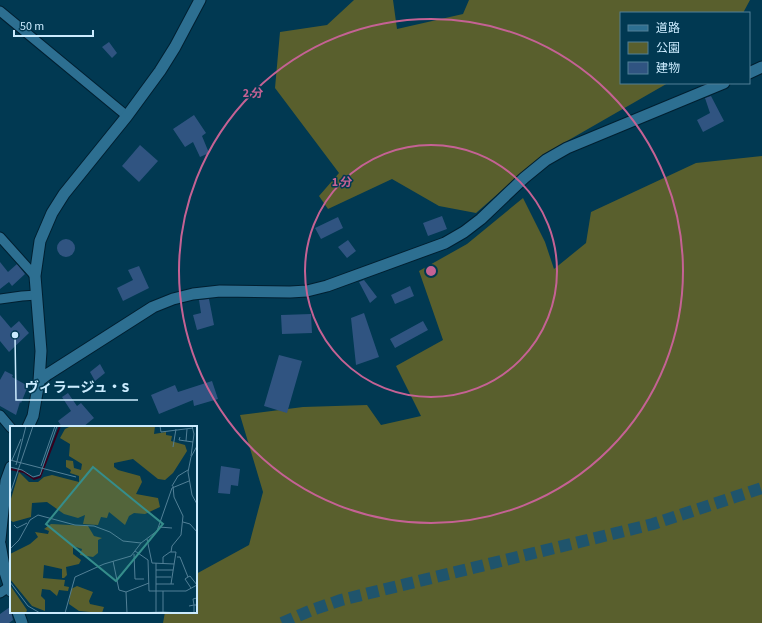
<svg xmlns="http://www.w3.org/2000/svg" width="762" height="623" font-family="'Source Sans 3','Noto Sans JP',sans-serif">
<style>
.green{fill:#595f2d}
.building{fill:#305481}
.lines{fill:none;stroke-linecap:round;stroke-linejoin:round}
.secondary-tunnel{stroke:#1f546c;stroke-width:12;stroke-dasharray:12 6;stroke-linecap:butt}
.minor-casing{stroke:#001f30;stroke-width:11}
.tertiary-casing{stroke:#001f30;stroke-width:13}
.minor{stroke:#2d6f91;stroke-width:9}
.tertiary{stroke:#2d6f91;stroke-width:11}
.ring{fill:none;stroke:#c56294;stroke-width:2}
.inset-river{fill:none;stroke:#38001d;stroke-width:2}
.inset-road{fill:none;stroke:#528097;stroke-width:1}
.view{fill:#358d8b;fill-opacity:0.15;stroke:#358d8b;stroke-width:2}
.inset-edge{fill:none;stroke:#cbebfe;stroke-width:2}
.centre{fill:#c56294;stroke:#013952;stroke-width:2}
.ring-label{font-size:12px;text-anchor:middle;font-weight:bold;fill:#c56294;stroke:#013952;stroke-width:3;stroke-linejoin:round;paint-order:stroke}
.leader{fill:none;stroke:#cbebfe;stroke-width:1.5}
.callout-dot{fill:#cbebfe;stroke:#013952;stroke-width:1.5}
.callout-label{font-size:14px;text-anchor:middle;font-weight:bold;fill:#cbebfe;stroke:#013952;stroke-width:3;stroke-linejoin:round;paint-order:stroke}
</style>
<rect width="100%" height="100%" fill="#013952"/>
<!-- green -->
<path class="green" d="M 354,0 L 393,0 L 397,29 L 463,14 L 469,0 L 750,0 L 743,13 L 621,13 L 621,83 L 668,83 L 541,156 L 476,213 L 439,206 L 392,179 L 328,209 L 319,196 L 339,173 L 275,88 L 280,32 L 327,25 Z
M 762,156 L 762,623 L 163,623 L 165,612 L 196,612 L 196,574 L 249,545 L 263,492 L 240,415 L 303,407 L 367,405 L 381,425 L 421,416 L 396,366 L 443,340 L 419,271 L 467,244 L 523,198 L 545,242 L 554,269 L 586,243 L 591,212 L 696,163 Z"/>
<!-- building -->
<path class="building" d="M 109,42 L 117,53 L 112,58 L 102,47 Z
M 711,96 L 724,121 L 703,132 L 697,120 L 710,113 L 705,98 Z
M 194,115 L 206,133 L 202,136 L 209,153 L 200,157 L 193,142 L 185,147 L 173,129 Z
M 140,145 L 158,161 L 139,182 L 122,166 Z
M 442,216 L 447,229 L 428,236 L 423,223 Z
M 338,217 L 343,228 L 321,239 L 315,228 Z
M57 248a9 9 0 1 1 18 0a9 9 0 1 1-18 0Z
M 348,240 L 356,251 L 347,258 L 338,247 Z
M 0,262 L 8,272 L 17,264 L 25,274 L 12,286 L 9,282 L 0,289 Z
M 139,266 L 149,288 L 123,301 L 117,288 L 133,280 L 128,270 Z
M 364,280 L 377,297 L 370,303 L 359,282 Z
M 410,286 L 414,296 L 395,304 L 391,295 Z
M 209,299 L 214,325 L 197,330 L 193,315 L 201,313 L 199,300 Z
M 364,313 L 379,357 L 356,365 L 351,318 Z
M 311,314 L 312,333 L 282,334 L 281,315 Z
M 0,315 L 11,328 L 19,321 L 29,333 L 9,352 L 0,341 Z
M 423,321 L 428,330 L 395,348 L 390,339 Z
M 279,355 L 302,361 L 287,413 L 264,406 Z
M 100,364 L 105,373 L 95,381 L 90,372 Z
M 5,371 L 13,375 L 12,377 L 28,386 L 21,403 L 20,402 L 16,415 L 0,406 L 0,380 Z
M 212,381 L 218,399 L 194,406 L 193,400 L 159,414 L 151,395 L 175,385 L 178,392 Z
M 68,393 L 77,406 L 81,403 L 94,418 L 83,427 L 62,427 L 58,421 L 71,411 L 62,397 Z
M 221,466 L 240,469 L 238,486 L 231,485 L 230,494 L 218,493 Z
M 10,607 L 13,620 L 9,623 L 0,623 L 0,614 Z"/>
<g class="lines">
<!-- secondary-tunnel -->
<path class="secondary-tunnel" d="M 282,623 L 312,610 L 341,600 L 653,524 L 762,488"/>
<!-- minor casing -->
<g class="minor-casing">
<path id="minor" d="M 0,11 L 127,116
M 0,237 L 35,276
M 0,299 L 22,296 L 37,295
M 0,415 L 11,428
M 0,593 L 10,586"/>
</g>
<!-- tertiary casing -->
<g class="tertiary-casing">
<path id="tertiary" d="M 749,73 L 762,67
M 39,381 L 48,374 L 153,307 L 173,299 L 193,294 L 220,291 L 290,292 L 307,291 L 327,286 L 445,243 L 464,232 L 481,219 L 524,178 L 546,160 L 567,148 L 724,83
M 28,427 L 33,416 L 39,381 L 41,351 L 35,276 L 40,241 L 52,213 L 64,194 L 127,116 L 160,71 L 175,47 L 200,0
M 0,540 L 6,481 L 11,467
M 0,544 L 5,572 L 11,591
M 18,612 L 22,623"/>
</g>
<!-- minor -->
<use href="#minor" class="minor"/>
<!-- tertiary -->
<use href="#tertiary" class="tertiary"/>
</g>
<!-- distance rings -->
<g class="ring">
<circle cx="431" cy="271" r="126"/>
<circle cx="431" cy="271" r="252"/>
</g>
<!-- overview -->
<g transform="translate(10 426)">
<rect width="187" height="187" fill="#013952"/>
<path d="M 61,0 L 145,0 L 144,8 L 156,6 L 156,9 L 162,10 L 161,15 L 175,19 L 177,25 L 163,47 L 155,54 L 148,53 L 123,33 L 104,37 L 104,41 L 108,44 L 130,50 L 132,56 L 126,68 L 148,72 L 150,81 L 135,88 L 124,87 L 119,90 L 115,99 L 99,86 L 97,92 L 91,91 L 88,99 L 73,98 L 75,89 L 68,92 L 54,88 L 37,76 L 22,77 L 21,91 L 3,96 L 0,94 L 0,76 L 9,46 L 19,56 L 28,56 L 34,51 L 42,49 L 69,56 L 69,50 L 60,47 L 61,44 L 56,41 L 56,34 L 63,35 L 64,42 L 71,44 L 72,38 L 59,30 L 60,18 L 50,12 L 55,3 ZM 41,98 L 78,100 L 84,110 L 92,112 L 88,114 L 88,127 L 83,131 L 70,129 L 72,123 L 63,120 L 63,128 L 71,134 L 69,138 L 56,141 L 57,149 L 54,152 L 52,152 L 52,143 L 34,139 L 33,152 L 55,154 L 54,160 L 59,161 L 58,165 L 49,164 L 47,170 L 40,164 L 32,163 L 31,170 L 35,174 L 35,185 L 22,180 L 0,153 L 0,128 L 20,118 L 28,111 L 25,106 L 38,108 L 39,105 L 34,103 ZM 0,159 L 17,184 L 16,187 L 0,187 ZM 67,160 L 83,166 L 79,175 L 80,178 L 94,181 L 92,187 L 69,185 L 59,178 L 61,163 Z" fill="#595f2d"/>
<path class="inset-river" d="M 0,43 L 14,46 L 24,53 L 30,51 L 50,0"/>
<path class="inset-road" d="M 150,0 L 151,6 L 183,2M 170,11 L 169,14 L 183,16M 176,15 L 177,3M 187,20 L 181,31 L 178,46 L 182,69 L 187,78M 163,21 L 166,3M 181,30 L 184,8 L 182,0M 0,34 L 66,51M 2,34 L 11,13M 6,39 L 16,0M 31,40 L 45,0M 0,41 L 12,44 L 23,51 L 30,49 L 47,0M 162,60 L 168,50 L 178,44M 0,68 L 23,0M 173,96 L 180,98 L 187,106M 4,99 L 7,102 L 17,97M 149,101 L 162,102M 137,113 L 142,137 L 164,138M 0,123 L 9,114 L 20,94 L 28,89 L 65,99 L 84,100 L 100,106 L 113,115 L 131,117M 125,125 L 138,134 L 139,165 L 176,165 L 187,159M 161,126 L 162,120 L 171,109 L 173,90 L 164,71 L 163,60M 124,128 L 125,153 L 134,153M 167,131 L 170,131 L 178,151 L 175,153 L 181,162M 103,135 L 109,164 L 116,166M 153,137 L 153,131 L 160,126 L 166,126 L 161,158M 146,144 L 163,144M 146,151 L 161,151M 178,151 L 180,150 L 187,159M 0,156 L 18,180 L 30,187M 146,158 L 164,158M 187,172 L 183,173 L 184,179 L 187,179M 179,180 L 184,179 L 184,187M 153,186 L 172,187M 55,187 L 65,151 L 94,138 L 121,130 L 131,117 L 147,105 L 162,62 L 179,55M 117,187 L 116,166 L 139,157M 125,187 L 153,186 L 153,165M 146,187 L 146,137"/>
<path class="view" d="M 83,41 L 153,98 L 106,155 L 36,98 Z"/>
<rect width="187" height="187" class="inset-edge"/>
</g>
<circle cx="431" cy="271" r="6" class="centre"/>
<g class="ring-label">
<text x="253" y="97">2 分</text>
<text x="342" y="186">1 分</text>
</g>
<!-- callouts -->
<path class="leader" d="M15 335L16 400H138"/>
<circle class="callout-dot" cx="15" cy="335" r="4"/>
<g class="callout-label">
<text x="77" y="392">ヴィラージュ・S</text>
</g>
<!-- legend -->
<rect x="620" y="12" width="130" height="72" fill="#013952" stroke="#528097"/>
<rect x="628" y="25" width="20" height="6" fill="#2d6f91" stroke="#528097"/>
<text x="656" y="32" font-size="12" fill="#cbebfe">道路</text>
<rect x="628" y="42" width="20" height="12" fill="#595f2d" stroke="#528097"/>
<text x="656" y="52" font-size="12" fill="#cbebfe">公園</text>
<rect x="628" y="62" width="20" height="12" fill="#305481" stroke="#528097"/>
<text x="656" y="72" font-size="12" fill="#cbebfe">建物</text>
<!-- scale -->
<path d="M14 30v6h79v-6" fill="none" stroke="#cbebfe" stroke-width="2"/>
<text x="20" y="30" font-size="12" fill="#cbebfe" stroke="#013952" stroke-width="3" paint-order="stroke">50 m</text>
</svg>
